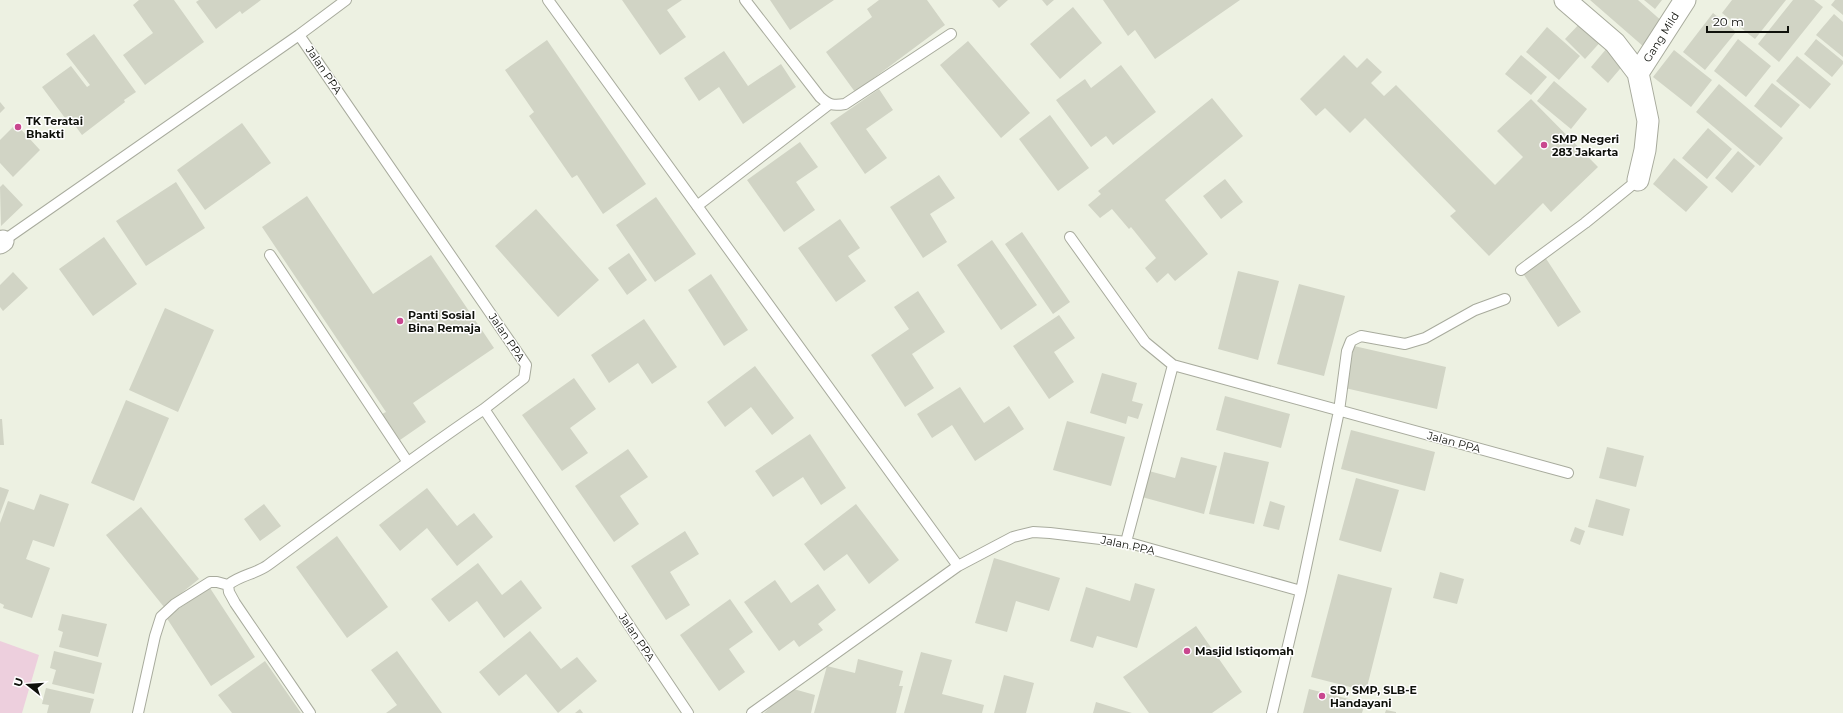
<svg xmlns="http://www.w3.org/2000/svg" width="1843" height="713" font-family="Montserrat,sans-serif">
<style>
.green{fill:#edcfdd}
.building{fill:#d1d4c5}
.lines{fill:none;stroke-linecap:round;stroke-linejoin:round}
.service-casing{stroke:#a8ab9d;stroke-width:12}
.minor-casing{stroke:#a8ab9d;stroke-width:23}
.service{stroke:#fff;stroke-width:10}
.minor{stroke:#fff;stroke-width:21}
.poi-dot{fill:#c9478f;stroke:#fff;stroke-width:1.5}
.labels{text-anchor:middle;stroke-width:3;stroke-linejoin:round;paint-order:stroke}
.street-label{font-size:11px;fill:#0f110b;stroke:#fff}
.poi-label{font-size:11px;font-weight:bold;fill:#0f110b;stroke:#fff;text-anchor:start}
</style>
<rect width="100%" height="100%" fill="#edf1e2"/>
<!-- green -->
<path class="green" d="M 0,641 L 39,655 L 22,713 L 0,713 Z"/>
<!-- building -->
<path class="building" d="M 139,0 L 174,0 L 204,42 L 145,85 L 123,55 L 153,33 L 133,5 Z
M 199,0 L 261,0 L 242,14 L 240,11 L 216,29 L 196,2 Z
M 622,0 L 682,0 L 667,10 L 686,37 L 660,55 Z
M 770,0 L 834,0 L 790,30 Z
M 879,0 L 927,0 L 945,25 L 855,92 L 826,52 L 872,17 L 867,9 Z
M 992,0 L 1008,0 L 999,8 Z
M 1042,0 L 1054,0 L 1047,6 Z
M 1103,0 L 1240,0 L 1155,59 L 1135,30 L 1128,36 Z
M 1590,0 L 1638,0 L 1664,23 L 1644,47 Z
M 1644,0 L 1662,0 L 1655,9 Z
M 1732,0 L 1786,0 L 1755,39 L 1722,13 Z
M 1793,0 L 1814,0 L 1823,7 L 1779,62 L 1758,44 Z
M 1835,0 L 1843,0 L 1843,15 L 1831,5 Z
M 1073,7 L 1102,43 L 1060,79 L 1030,44 Z
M 1713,13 L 1736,32 L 1705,70 L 1683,52 Z
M 1834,14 L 1843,22 L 1843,57 L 1816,35 Z
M 1584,19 L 1604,38 L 1585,59 L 1565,39 Z
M 1547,27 L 1580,56 L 1559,80 L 1526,52 Z
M 94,34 L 136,92 L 124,100 L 125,102 L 82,135 L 68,116 L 65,118 L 42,87 L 71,66 L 87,87 L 90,85 L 66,54 Z
M 1738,39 L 1771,66 L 1746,97 L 1714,71 Z
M 1816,39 L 1843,61 L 1843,64 L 1832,77 L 1804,54 Z
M 547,40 L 646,184 L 603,214 L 577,175 L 572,178 L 529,116 L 534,112 L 505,70 Z
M 968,41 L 1030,113 L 1001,138 L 940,65 Z
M 1607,48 L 1625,63 L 1608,83 L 1591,67 Z
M 1674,50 L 1712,80 L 1691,107 L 1653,77 Z
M 724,51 L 748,86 L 781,64 L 796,87 L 743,124 L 719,87 L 699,101 L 684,78 Z
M 1344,55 L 1357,68 L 1367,58 L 1382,72 L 1371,83 L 1384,96 L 1396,85 L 1495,185 L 1523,157 L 1497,131 L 1531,99 L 1598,167 L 1551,212 L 1543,203 L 1489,256 L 1450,216 L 1456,211 L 1365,118 L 1350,133 L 1325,108 L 1316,116 L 1300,99 Z
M 1521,55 L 1547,77 L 1531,95 L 1505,74 Z
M 1797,56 L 1831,84 L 1810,109 L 1776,81 Z
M 1121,65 L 1156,112 L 1113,145 L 1106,136 L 1091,147 L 1056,100 L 1085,79 L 1091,88 Z
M 1554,81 L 1587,109 L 1571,129 L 1537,101 Z
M 1772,83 L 1800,105 L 1781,128 L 1754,106 Z
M 1719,84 L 1783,138 L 1760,166 L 1696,112 Z
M 879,89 L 893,110 L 866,129 L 887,158 L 865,174 L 830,123 Z
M 1212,98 L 1243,136 L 1165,200 L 1208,254 L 1175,281 L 1168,273 L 1157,283 L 1145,268 L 1156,258 L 1131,227 L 1129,229 L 1112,209 L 1100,218 L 1088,205 L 1101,194 L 1098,191 Z
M 0,102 L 5,108 L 0,113 Z
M 1050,115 L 1089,168 L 1058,191 L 1019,139 Z
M 242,123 L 271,163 L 205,210 L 177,170 Z
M 16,124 L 40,150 L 13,177 L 0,163 L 0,140 Z
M 1708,128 L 1732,149 L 1707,179 L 1682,158 Z
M 800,142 L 818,167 L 796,182 L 815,210 L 784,232 L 747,180 Z
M 1738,151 L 1755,166 L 1732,193 L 1715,178 Z
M 1674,158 L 1708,187 L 1686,212 L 1653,184 Z
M 939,175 L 955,198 L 930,214 L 947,242 L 923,258 L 890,207 Z
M 1225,179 L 1243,202 L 1221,219 L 1203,196 Z
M 176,182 L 205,228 L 146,266 L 116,221 Z
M 3,184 L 23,205 L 1,226 L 0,187 Z
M 307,196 L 373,294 L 431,255 L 494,348 L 413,403 L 426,422 L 400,440 L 382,414 L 386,412 L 262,227 Z
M 656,197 L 696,254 L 655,282 L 616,225 Z
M 536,209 L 599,280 L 558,317 L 495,246 Z
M 840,219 L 860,248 L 848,256 L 866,281 L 836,302 L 798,248 Z
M 1022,232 L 1070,302 L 1053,314 L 1005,244 Z
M 104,237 L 137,284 L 93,316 L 59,269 Z
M 992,240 L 1037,305 L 1001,330 L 957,265 Z
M 629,253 L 647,280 L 627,295 L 608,268 Z
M 1545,257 L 1581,312 L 1558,327 L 1522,272 Z
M 1238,271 L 1279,281 L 1258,360 L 1218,349 Z
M 13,272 L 28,288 L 3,311 L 0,307 L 0,285 Z
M 711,274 L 748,330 L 724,346 L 688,290 Z
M 1299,284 L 1345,296 L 1324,376 L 1277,364 Z
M 918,291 L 945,332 L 912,354 L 934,388 L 905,407 L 871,355 L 909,329 L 894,307 Z
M 165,308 L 214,330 L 178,412 L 129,390 Z
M 1059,315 L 1075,338 L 1054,352 L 1074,382 L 1049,399 L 1013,346 Z
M 644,319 L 677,367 L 652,384 L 638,363 L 609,383 L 591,355 Z
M 1354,346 L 1446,367 L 1437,409 L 1345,388 Z
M 755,366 L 794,418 L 772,435 L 751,407 L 725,427 L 707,402 Z
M 1102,373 L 1137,383 L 1132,401 L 1143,404 L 1138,419 L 1128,416 L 1126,424 L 1090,413 Z
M 574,378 L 596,409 L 570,428 L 588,453 L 562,471 L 522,415 Z
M 960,387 L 984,423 L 1009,406 L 1024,429 L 975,461 L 952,425 L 932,438 L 917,414 Z
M 1225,396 L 1290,414 L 1281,448 L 1216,430 Z
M 126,400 L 169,418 L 134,501 L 91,483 Z
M 0,419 L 2,419 L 4,445 L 0,445 Z
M 1067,421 L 1125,437 L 1111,486 L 1053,470 Z
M 1351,430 L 1435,452 L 1425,491 L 1341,469 Z
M 810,434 L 846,488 L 821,505 L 803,477 L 773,497 L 755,471 Z
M 1607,447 L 1644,456 L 1636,487 L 1599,478 Z
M 628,449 L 648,477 L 620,496 L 639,524 L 614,542 L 575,486 Z
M 1224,452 L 1269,462 L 1254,524 L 1209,514 Z
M 1181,457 L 1217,466 L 1204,514 L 1142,497 L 1149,471 L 1175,478 Z
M 1356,478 L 1399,490 L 1381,552 L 1339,540 Z
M 0,487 L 9,490 L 0,514 Z
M 427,488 L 457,526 L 474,513 L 493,537 L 457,566 L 427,528 L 400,551 L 379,525 Z
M 40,494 L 69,504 L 54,547 L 33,540 L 26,559 L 50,568 L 32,618 L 3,608 L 4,605 L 0,603 L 0,523 L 8,501 L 34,510 Z
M 1596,499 L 1630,509 L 1623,536 L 1588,527 Z
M 1270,501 L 1285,506 L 1279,530 L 1263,526 Z
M 264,504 L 281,526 L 260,541 L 244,519 Z
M 856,504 L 899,560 L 869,584 L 847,554 L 824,571 L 804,544 Z
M 141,507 L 199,579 L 164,607 L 106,535 Z
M 1575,527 L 1585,531 L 1580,545 L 1570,541 Z
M 685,531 L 699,554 L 670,572 L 690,605 L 666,620 L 631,566 Z
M 337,536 L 388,607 L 347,638 L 296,567 Z
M 994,558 L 1060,578 L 1049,611 L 1016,601 L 1007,632 L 975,623 Z
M 478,563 L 502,595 L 521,580 L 542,608 L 504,638 L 477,601 L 449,622 L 431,599 Z
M 1440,572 L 1464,579 L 1457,604 L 1433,598 Z
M 1338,574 L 1392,588 L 1366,691 L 1311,677 Z
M 775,580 L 791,603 L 818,584 L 836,610 L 818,624 L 823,630 L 799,647 L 794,640 L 779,651 L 744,602 Z
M 1135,583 L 1155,589 L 1137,648 L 1097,636 L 1093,648 L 1070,641 L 1086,587 L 1130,601 Z
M 210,588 L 255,657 L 211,686 L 166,617 Z
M 730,599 L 753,632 L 729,649 L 745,672 L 719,691 L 680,635 Z
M 62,614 L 107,624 L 98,657 L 59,647 L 63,632 L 58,630 Z
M 1196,626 L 1242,692 L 1212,713 L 1149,713 L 1123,677 Z
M 530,631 L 561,669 L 577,657 L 597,681 L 558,713 L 526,674 L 499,696 L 479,672 Z
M 54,651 L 102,663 L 94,694 L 52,684 L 56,670 L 50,668 Z
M 397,651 L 442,713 L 386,713 L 397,705 L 371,670 Z
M 921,652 L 952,660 L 942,694 L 984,705 L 982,713 L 904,713 Z
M 858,659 L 903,671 L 899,686 L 903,686 L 896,713 L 814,713 L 827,666 L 855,673 Z
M 265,661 L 301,713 L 232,713 L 218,695 Z
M 1004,675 L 1034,683 L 1026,713 L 994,713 Z
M 46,688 L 94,699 L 90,713 L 47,713 L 49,705 L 42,704 Z
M 790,688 L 815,695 L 811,713 L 764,713 Z
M 1309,689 L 1365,703 L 1362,713 L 1303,713 Z
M 1096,702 L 1132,713 L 1093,713 Z
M 580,709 L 583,713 L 575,713 Z
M 1386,710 L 1396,712 L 1396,713 L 1385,713 Z"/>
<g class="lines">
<!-- service casing -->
<g class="service-casing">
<path id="service" d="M 548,0 L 958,566
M 745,0 L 820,97 C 829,105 833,106 845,104 L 951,34
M 299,35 L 526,365 L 524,378 L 484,409 L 688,713
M 697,206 L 828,105
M 1070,237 L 1145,342 L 1173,365 L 1568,473
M 3,241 L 299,35 L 346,0
M 270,255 L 407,461
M 1521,270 L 1585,223 L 1638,180
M 1126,542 L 1173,365
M 138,713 L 155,636 L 161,617 L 175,604 L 210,582 L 217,582 L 228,585
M 310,713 L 235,603 L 229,592 L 228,585 C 240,575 256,574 268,565 C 340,512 410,459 484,409
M 752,713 L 958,566 L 1013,537 L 1033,532 L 1050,533 L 1126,542 L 1301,591
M 1272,713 L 1301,591 L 1339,411 L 1347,351 L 1351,341 L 1361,336 L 1405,344 L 1425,338 L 1475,310 L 1505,299"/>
</g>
<!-- minor casing -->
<g class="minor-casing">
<path id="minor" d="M 1565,0 L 1615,43 L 1638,73 L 1648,121 L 1645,150 L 1638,180
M 1638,73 L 1685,0
M 0,243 L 3,241"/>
</g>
<!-- service -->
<use href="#service" class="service"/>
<!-- minor -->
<use href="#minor" class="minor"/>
</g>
<!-- markers -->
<g class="poi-dot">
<circle cx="18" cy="127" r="4"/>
<circle cx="1544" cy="145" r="4"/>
<circle cx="400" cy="321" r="4"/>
<circle cx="1187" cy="651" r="4"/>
<circle cx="1322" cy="696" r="4"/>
</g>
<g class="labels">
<!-- street labels -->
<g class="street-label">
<text transform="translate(1661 37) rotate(-58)" y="4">Gang Mild</text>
<text transform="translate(324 70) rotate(56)" y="4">Jalan PPA</text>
<text transform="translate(507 337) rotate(56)" y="4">Jalan PPA</text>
<text transform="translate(1454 442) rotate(15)" y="4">Jalan PPA</text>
<text transform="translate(1128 545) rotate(12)" y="4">Jalan PPA</text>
<text transform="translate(637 637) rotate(56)" y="4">Jalan PPA</text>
</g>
<!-- poi labels -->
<g class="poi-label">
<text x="26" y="125">TK Teratai<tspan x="26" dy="13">Bhakti</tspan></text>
<text x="1552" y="143">SMP Negeri<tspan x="1552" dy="13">283 Jakarta</tspan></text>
<text x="408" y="319">Panti Sosial<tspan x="408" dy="13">Bina Remaja</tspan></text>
<text x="1195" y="655">Masjid Istiqomah</text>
<text x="1330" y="694">SD, SMP, SLB-E<tspan x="1330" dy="13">Handayani</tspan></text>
</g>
</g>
<!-- north arrow -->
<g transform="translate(28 685) rotate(287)" stroke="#ffffff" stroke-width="3" paint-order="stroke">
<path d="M0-3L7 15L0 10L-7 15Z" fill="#0f110b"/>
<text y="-6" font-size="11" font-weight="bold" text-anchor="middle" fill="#0f110b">U</text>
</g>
<!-- scale -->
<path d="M1707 26v6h81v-6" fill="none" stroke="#0f110b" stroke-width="2"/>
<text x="1713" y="26" font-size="12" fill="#0f110b" stroke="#ffffff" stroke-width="3" paint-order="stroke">20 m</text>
</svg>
